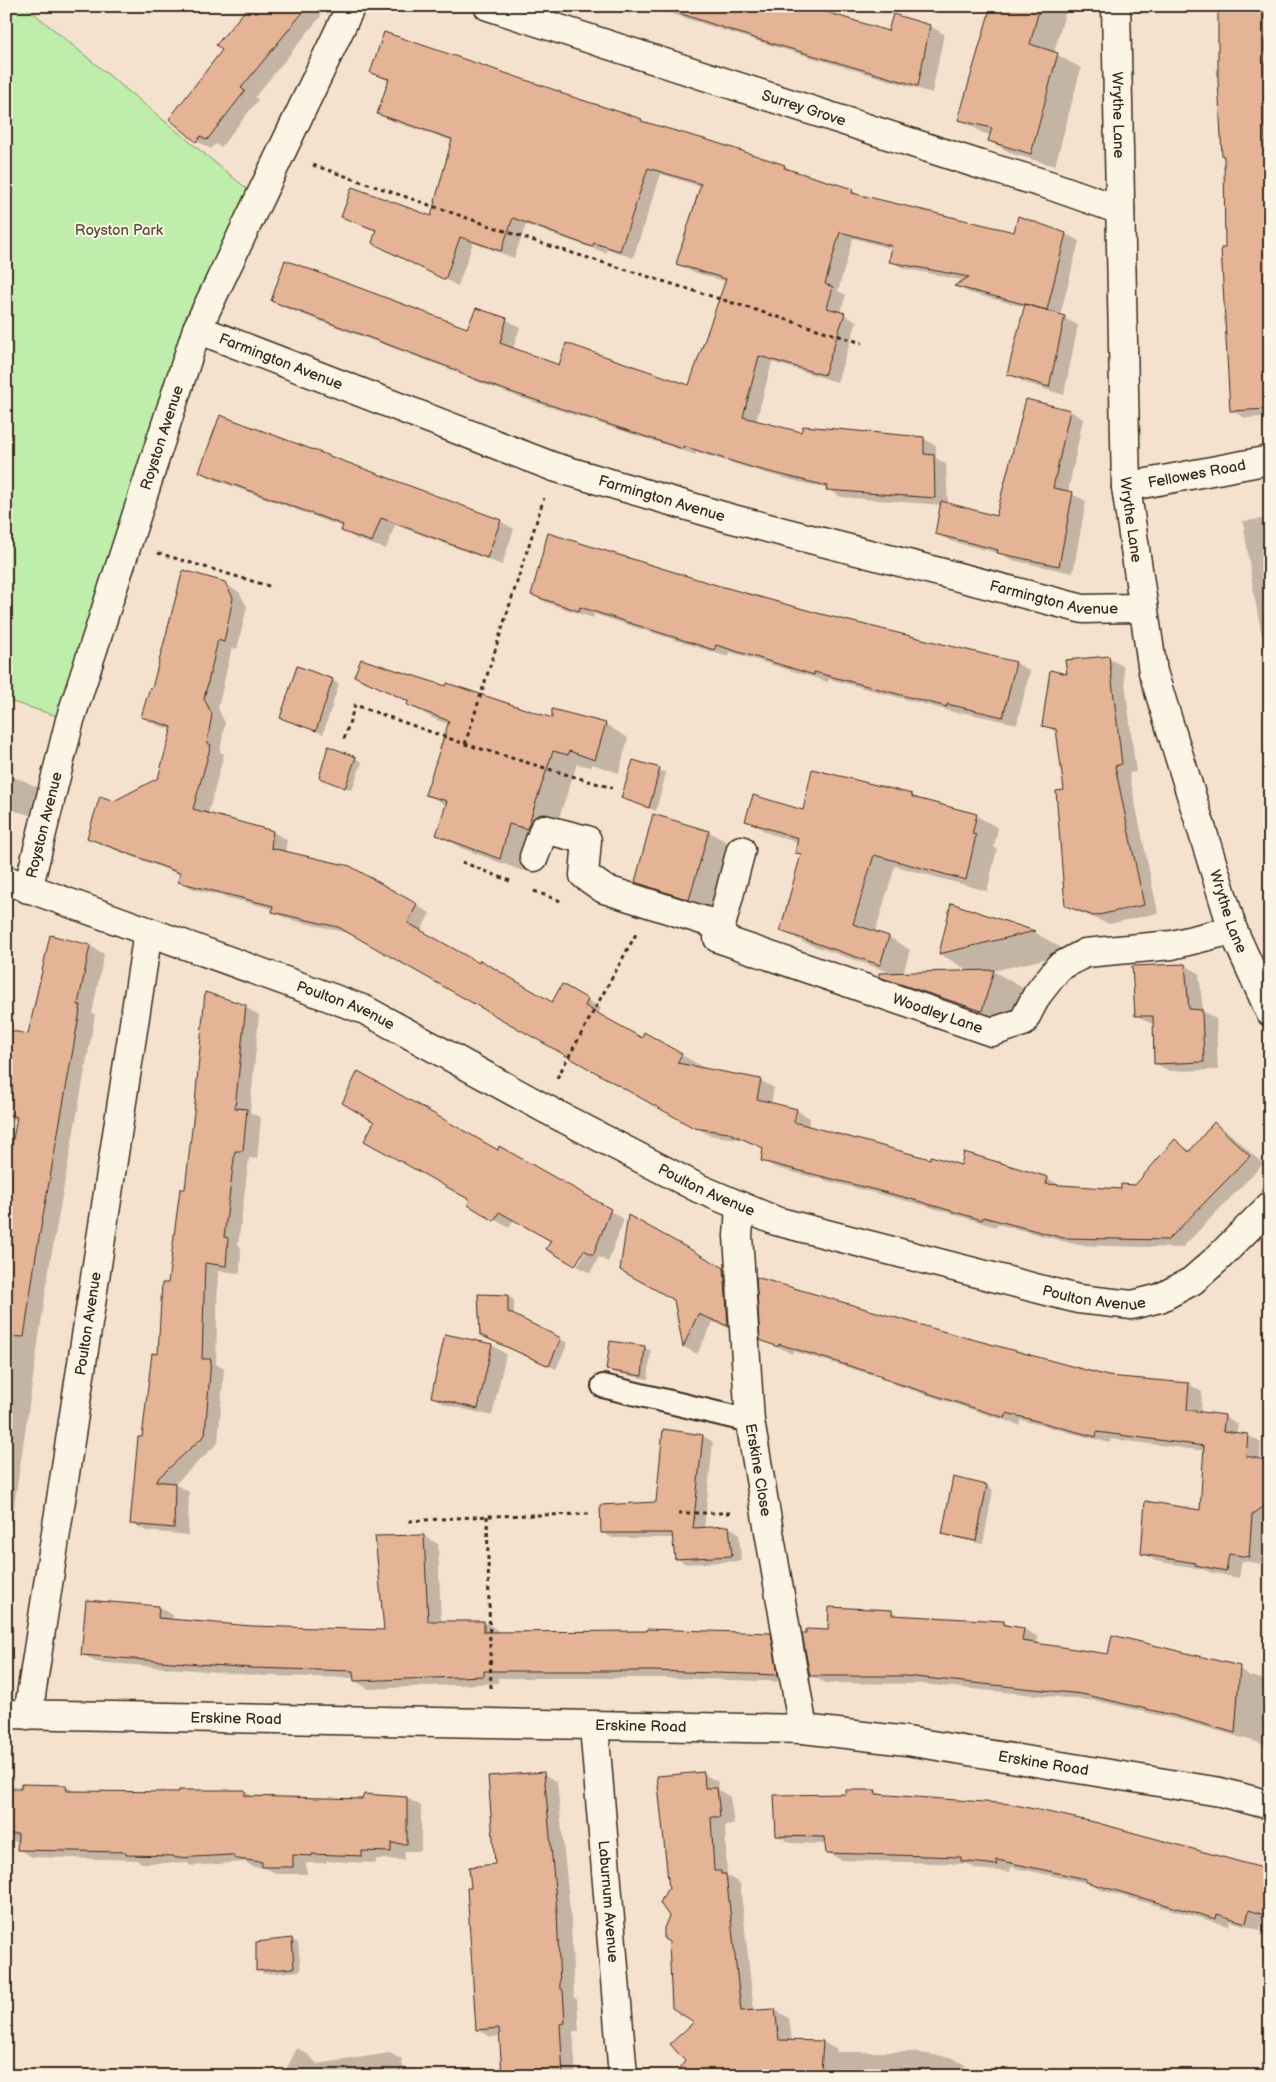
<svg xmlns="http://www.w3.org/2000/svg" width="1276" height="2082" font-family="'Balsamiq Sans',sans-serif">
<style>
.green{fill:#bfedab;stroke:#7d8c64}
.shadow{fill:#0003;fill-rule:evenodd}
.building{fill:#e5b497;stroke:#3b2a1e}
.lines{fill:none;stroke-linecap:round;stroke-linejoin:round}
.lane-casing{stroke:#3b2a1e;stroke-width:26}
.street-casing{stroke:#3b2a1e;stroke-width:31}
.secondary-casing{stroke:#3b2a1e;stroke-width:31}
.path{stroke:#3b2a1e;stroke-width:3;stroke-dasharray:4 4;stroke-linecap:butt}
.lane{stroke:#fcf5e5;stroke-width:22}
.street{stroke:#fcf5e5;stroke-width:28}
.secondary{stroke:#fcf5e5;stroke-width:28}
.labels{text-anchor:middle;stroke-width:4;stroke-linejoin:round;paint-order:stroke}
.street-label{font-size:15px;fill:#3b2a1e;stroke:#fcf5e5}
.park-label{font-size:15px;fill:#55513a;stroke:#fcf5e5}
</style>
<rect width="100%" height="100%" fill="#f5e2ce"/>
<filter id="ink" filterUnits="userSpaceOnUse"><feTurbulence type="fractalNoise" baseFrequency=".02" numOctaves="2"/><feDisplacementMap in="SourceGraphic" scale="10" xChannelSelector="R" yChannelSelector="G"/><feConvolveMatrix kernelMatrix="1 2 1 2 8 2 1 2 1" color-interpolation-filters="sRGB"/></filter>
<g filter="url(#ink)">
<!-- green -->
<path class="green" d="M 6,6 L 25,6 L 258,198 L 70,720 L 6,700 Z"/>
<!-- shadow -->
<path class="shadow" d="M 250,6 L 317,6 L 321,16 L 255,97 L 258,100 L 221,147 L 215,144 L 211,149 L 197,141 L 171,119 L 224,50 Z
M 647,6 L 821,6 L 819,12 L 889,33 L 930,26 L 944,34 L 932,93 L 773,46 Z
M 993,6 L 1067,6 L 1054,53 L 1081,68 L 1055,166 L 1013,154 L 989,141 L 991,135 L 983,133 L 959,119 Z
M 1219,6 L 1270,6 L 1270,417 L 1245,418 L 1231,410 L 1225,156 Z
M 385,33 L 560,93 L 568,97 L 641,120 L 649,125 L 785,166 L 798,173 L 852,191 L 864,197 L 1015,233 L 1066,234 L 1079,241 L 1060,316 L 1078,325 L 1064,395 L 1023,382 L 1009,373 L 1025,307 L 969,293 L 957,286 L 966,281 L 903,268 L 890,261 L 892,249 L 853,238 L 838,291 L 846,295 L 840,313 L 857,321 L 837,382 L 772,362 L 756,422 L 802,434 L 923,438 L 936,446 L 936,458 L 946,464 L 948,504 L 997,517 L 1070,411 L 1083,419 L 1068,492 L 1086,501 L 1073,573 L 1012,560 L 1002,554 L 950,541 L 936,533 L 941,505 L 841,497 L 828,489 L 768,474 L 696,452 L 696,455 L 519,397 L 473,380 L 463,374 L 285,308 L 273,301 L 467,330 L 476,309 L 507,320 L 520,327 L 513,349 L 559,367 L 690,386 L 727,282 L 690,271 L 677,264 L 702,187 L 661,174 L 633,258 L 607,249 L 606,253 L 526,225 L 514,258 L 473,243 L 458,286 L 386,249 L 377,232 L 343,216 L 432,217 L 453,141 L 391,121 L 379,114 L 390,82 L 372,72 Z
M 201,472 L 500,521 L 514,529 L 502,565 L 395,525 L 386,549 L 356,539 L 342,530 L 343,527 L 215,480 Z
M 1270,518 L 1270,675 L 1254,595 L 1243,521 Z
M 224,584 L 239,592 L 247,607 L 237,649 L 232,647 L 218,708 L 225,723 L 220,752 L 224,754 L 208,814 L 273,832 L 287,840 L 285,852 L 350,867 L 430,913 L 421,931 L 552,1003 L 562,985 L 601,1008 L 598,1015 L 643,1040 L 645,1034 L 708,1070 L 760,1080 L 774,1088 L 771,1104 L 796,1110 L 810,1118 L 808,1127 L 962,1167 L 1047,1178 L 1061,1186 L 1122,1191 L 1136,1186 L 1175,1141 L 1191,1151 L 1214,1124 L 1228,1132 L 1263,1164 L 1182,1248 L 1078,1245 L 997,1224 L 996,1227 L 926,1206 L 776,1168 L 762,1160 L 764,1149 L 744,1140 L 709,1135 L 353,934 L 287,919 L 273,911 L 273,909 L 193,889 L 179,881 L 181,875 L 102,845 L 88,837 L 114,803 L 159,779 L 173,730 L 156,725 L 143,717 L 153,690 ZM 795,1112 L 797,1112 L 794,1129 L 791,1128 Z
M 712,586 L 821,615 L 1016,663 L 1030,671 L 1017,724 L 961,712 L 961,714 L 829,679 L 828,682 L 730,652 L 728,657 L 594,614 L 593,618 L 547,603 L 533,595 Z
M 1108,658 L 1123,666 L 1136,772 L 1129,773 L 1158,913 L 1109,924 L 1081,913 L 1066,905 L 1066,791 L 1058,733 L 1044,725 L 1068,676 Z
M 356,675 L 554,720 L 605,724 L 628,738 L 619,773 L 592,764 L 591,767 L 577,764 L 551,841 L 533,837 L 523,871 L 461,848 L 438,834 L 447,806 L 427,794 L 450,725 L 432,718 L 408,704 L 409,703 Z
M 332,680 L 339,684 L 323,734 L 282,717 Z
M 355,758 L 362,762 L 352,790 L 327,781 Z
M 659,770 L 666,773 L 656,811 L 623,798 Z
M 6,775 L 25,781 L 38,788 L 30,815 L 12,810 L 7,825 Z
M 912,795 L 923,801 L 977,816 L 998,828 L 994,847 L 997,849 L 987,891 L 895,866 L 875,933 L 889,937 L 910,950 L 903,974 L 971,972 L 940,954 L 952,905 L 1034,932 L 1070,953 L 993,971 L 1030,992 L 1019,1031 L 918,998 L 880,976 L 895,974 L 803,942 L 781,930 L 802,855 L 797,852 L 798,843 L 768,833 L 747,820 Z
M 709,832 L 746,853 L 727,920 L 674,903 L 637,882 Z
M 51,936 L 90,946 L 104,954 L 92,1013 L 95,1015 L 50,1263 L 6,1561 L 6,1184 L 18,1121 L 6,1116 L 6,1069 L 29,1036 Z
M 1185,965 L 1199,973 L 1203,1011 L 1216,1019 L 1218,1070 L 1169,1071 L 1155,1063 L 1155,1024 L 1150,1023 L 1136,1015 Z
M 245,1007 L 259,1015 L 250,1112 L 261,1118 L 257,1159 L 249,1158 L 238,1245 L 241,1247 L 240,1273 L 218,1271 L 216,1364 L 224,1369 L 218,1443 L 175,1484 L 189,1492 L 188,1535 L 146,1531 L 132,1523 L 143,1439 L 159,1355 L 169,1285 L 186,1191 Z
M 500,1148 L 624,1219 L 608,1262 L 599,1257 L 590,1273 L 577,1266 L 589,1245 L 552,1240 L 514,1219 L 509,1228 L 469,1205 Z
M 723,1268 L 737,1277 L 742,1333 L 713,1322 L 697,1354 L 684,1347 L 675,1299 Z
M 508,1296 L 514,1300 L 514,1317 L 568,1343 L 556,1369 L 488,1339 Z
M 941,1332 L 1108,1377 L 1189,1384 L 1202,1392 L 1201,1413 L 1224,1416 L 1238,1424 L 1236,1434 L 1248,1435 L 1261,1443 L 1260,1460 L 1270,1463 L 1270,1519 L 1265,1523 L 1262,1564 L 1242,1561 L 1239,1578 L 1209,1572 L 1203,1569 L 1155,1561 L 1142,1553 L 1202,1512 L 1205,1451 L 1111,1439 L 1110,1443 L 1021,1420 L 1019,1425 L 896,1385 L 886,1379 L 793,1351 L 792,1354 L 762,1339 Z
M 492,1345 L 506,1354 L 492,1416 L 447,1405 L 433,1397 Z
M 644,1347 L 651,1351 L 648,1379 L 615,1373 L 608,1370 Z
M 703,1436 L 713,1442 L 704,1529 L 729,1527 L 739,1533 L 741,1561 L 686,1564 L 676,1558 L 674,1538 L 612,1538 L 602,1532 L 657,1504 Z
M 986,1486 L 993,1490 L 983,1544 L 950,1537 L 943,1533 Z
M 424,1536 L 438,1544 L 441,1622 L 484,1622 L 497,1630 L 497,1633 L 648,1632 L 770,1634 L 784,1642 L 791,1682 L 668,1678 L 498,1678 L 498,1683 L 369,1689 L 355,1681 L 355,1678 L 266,1676 L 96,1662 L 82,1654 L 87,1602 L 159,1607 L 173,1615 L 172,1621 L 252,1627 L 386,1631 Z
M 892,1611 L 901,1617 L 1004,1622 L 1013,1628 L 1024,1629 L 1038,1637 L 1037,1645 L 1109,1656 L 1237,1667 L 1250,1676 L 1270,1681 L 1270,1746 L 1187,1722 L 1098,1701 L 921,1684 L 825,1683 L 811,1675 L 829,1631 Z
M 543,1774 L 557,1782 L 571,1920 L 574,1997 L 577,1999 L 579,2031 L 573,2031 L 576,2076 L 503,2076 L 501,2036 L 491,2037 L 477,2029 L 472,1889 L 497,1865 Z
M 704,1774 L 718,1782 L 719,1790 L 730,1797 L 734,1824 L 725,1825 L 727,1876 L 740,1883 L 754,2012 L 775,2010 L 789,2018 L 792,2041 L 823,2042 L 837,2050 L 836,2052 L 911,2052 L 951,2057 L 965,2065 L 964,2071 L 991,2076 L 677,2076 L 687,2061 L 696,2022 L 670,1915 L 670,1890 Z
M 6,1786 L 66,1786 L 75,1792 L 180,1793 L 244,1791 L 255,1798 L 363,1800 L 407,1798 L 421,1806 L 421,1851 L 405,1851 L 404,1860 L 376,1859 L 376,1863 L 326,1861 L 326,1863 L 306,1863 L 307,1874 L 277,1874 L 266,1868 L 253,1867 L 245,1862 L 191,1866 L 187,1863 L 142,1863 L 137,1860 L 32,1857 L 18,1849 L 19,1842 L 6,1841 Z
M 875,1791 L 885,1796 L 1270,1870 L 1270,1919 L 1263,1917 L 1260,1930 L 1230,1921 L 1229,1926 L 1101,1890 L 1092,1884 L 1011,1867 L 1010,1872 L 976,1869 L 968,1864 L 841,1860 L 827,1852 L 826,1844 L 791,1843 L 777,1835 L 847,1795 Z
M 291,1939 L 298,1943 L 301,1971 L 264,1974 L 258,1970 Z
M 297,2048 L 309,2055 L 317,2064 L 390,2053 L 402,2060 L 404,2076 L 283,2076 Z
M 1038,2070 L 1067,2076 L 1037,2076 Z
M 243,2071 L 251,2076 L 200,2076 L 210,2074 Z"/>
<!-- building -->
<path class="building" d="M 249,6 L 308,6 L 241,88 L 245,91 L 207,140 L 201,136 L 196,142 L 169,119 L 222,50 L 216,45 Z
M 677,6 L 807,6 L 888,31 L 893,14 L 930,25 L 918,86 L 757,39 L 676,12 Z
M 991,6 L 1040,6 L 1030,44 L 1058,53 L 1031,154 L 988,141 L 992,128 L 958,120 Z
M 1218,6 L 1264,6 L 1265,166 L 1270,166 L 1270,409 L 1230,411 L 1221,248 L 1225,248 L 1224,156 L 1222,156 L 1218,80 Z
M 384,32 L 561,92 L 560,93 L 642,119 L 641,121 L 711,141 L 785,165 L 784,168 L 853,189 L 852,193 L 1014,232 L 1018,216 L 1066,233 L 1047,310 L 954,286 L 969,277 L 889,262 L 892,246 L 840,232 L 825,284 L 833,287 L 827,308 L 845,313 L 824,375 L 759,356 L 743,417 L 801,432 L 803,426 L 924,437 L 924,454 L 934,455 L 935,498 L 826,490 L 827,486 L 754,468 L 683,446 L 683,449 L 505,390 L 459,373 L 459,371 L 271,301 L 285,260 L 467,328 L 476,308 L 507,318 L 500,343 L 559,365 L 566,343 L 689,385 L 726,279 L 676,264 L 701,184 L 648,168 L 620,251 L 594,243 L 592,247 L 513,218 L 501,251 L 460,237 L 445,280 L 372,243 L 376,230 L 341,217 L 352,187 L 431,216 L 452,139 L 377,114 L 389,79 L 370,73 Z
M 1025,304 L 1065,316 L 1049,387 L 1007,374 Z
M 1026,399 L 1070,410 L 1053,488 L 1073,492 L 1059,566 L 997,553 L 998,550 L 935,534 L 941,501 L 996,516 Z
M 220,415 L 501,520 L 487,558 L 381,518 L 372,542 L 341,531 L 343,525 L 199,472 Z
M 548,533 L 713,584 L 821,614 L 1016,662 L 1003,717 L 947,704 L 947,707 L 814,672 L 814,675 L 716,645 L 714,650 L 580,607 L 579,611 L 531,595 Z
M 183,570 L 225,582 L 233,598 L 224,642 L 218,640 L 204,699 L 212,714 L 207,743 L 211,745 L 193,809 L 273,831 L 271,848 L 350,866 L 417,904 L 408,923 L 479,963 L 480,960 L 552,1002 L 562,984 L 588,999 L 585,1006 L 642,1038 L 644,1032 L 682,1054 L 677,1063 L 761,1079 L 757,1099 L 797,1109 L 794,1122 L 930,1159 L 931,1156 L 961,1165 L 964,1152 L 1048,1177 L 1046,1184 L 1121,1189 L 1121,1184 L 1135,1185 L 1175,1139 L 1189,1152 L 1214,1122 L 1250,1156 L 1168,1240 L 1063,1238 L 983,1217 L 982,1220 L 911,1199 L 761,1161 L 763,1148 L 729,1133 L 694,1128 L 338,927 L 272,912 L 273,906 L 178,882 L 180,873 L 87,838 L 100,796 L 114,801 L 158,778 L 172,727 L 141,717 L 150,687 L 152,688 Z
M 1109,656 L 1122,764 L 1115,766 L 1144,905 L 1094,916 L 1065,906 L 1056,791 L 1064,790 L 1056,729 L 1042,726 L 1050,670 L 1067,674 L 1065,660 Z
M 361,659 L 446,686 L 447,683 L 552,718 L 552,709 L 606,723 L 595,760 L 569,751 L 568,755 L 553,751 L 527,829 L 509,824 L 500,859 L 436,835 L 447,801 L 425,795 L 449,721 L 407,705 L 408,701 L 354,676 Z
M 297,666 L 333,679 L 316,731 L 280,718 Z
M 328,746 L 356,757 L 345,788 L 319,778 Z
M 633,760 L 660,768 L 649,808 L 621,798 Z
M 812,769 L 912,794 L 912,797 L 977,814 L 972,834 L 976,835 L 966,880 L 874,855 L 853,924 L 889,936 L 880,965 L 780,931 L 801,854 L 795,853 L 798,838 L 745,821 L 753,795 L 803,810 Z
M 653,814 L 709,831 L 689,900 L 635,882 Z
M 951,903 L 1035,931 L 939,954 Z
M 50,935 L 90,945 L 78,1005 L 81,1005 L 36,1255 L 24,1337 L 6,1336 L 6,1178 L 17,1117 L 6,1114 L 6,1030 L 28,1034 Z
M 1185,964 L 1189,1009 L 1202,1010 L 1204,1062 L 1154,1064 L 1153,1016 L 1135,1016 L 1132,966 Z
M 994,970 L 982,1011 L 879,977 L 879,973 Z
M 205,992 L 246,1005 L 235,1108 L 247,1109 L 243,1151 L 235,1151 L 224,1237 L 228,1238 L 226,1266 L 205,1263 L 202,1359 L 211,1359 L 205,1435 L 155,1481 L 175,1483 L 174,1528 L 130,1524 L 138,1437 L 142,1437 L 152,1353 L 158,1354 L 162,1283 L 168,1283 L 180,1189 L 185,1189 L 195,1103 Z
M 358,1071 L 498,1150 L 499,1146 L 611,1209 L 593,1255 L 584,1250 L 575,1266 L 546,1249 L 551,1241 L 499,1212 L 494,1221 L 468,1205 L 470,1200 L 364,1141 L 374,1122 L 342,1103 Z
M 628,1215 L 724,1268 L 728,1326 L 698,1314 L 683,1347 L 674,1300 L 620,1270 Z
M 756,1277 L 942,1331 L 1108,1376 L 1189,1383 L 1187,1410 L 1225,1415 L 1223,1431 L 1248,1434 L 1246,1456 L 1270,1461 L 1270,1502 L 1252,1515 L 1249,1557 L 1229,1554 L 1226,1571 L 1195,1565 L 1195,1563 L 1141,1554 L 1145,1501 L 1200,1510 L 1204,1446 L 1097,1432 L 1096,1437 L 1007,1413 L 1005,1418 L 881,1378 L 882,1376 L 779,1344 L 778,1347 L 760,1340 Z
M 478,1294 L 508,1295 L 508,1312 L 561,1338 L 549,1366 L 480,1335 Z
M 445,1334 L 492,1344 L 478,1409 L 431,1397 Z
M 610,1341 L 645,1346 L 642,1376 L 606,1370 Z
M 663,1429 L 703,1435 L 693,1528 L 729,1526 L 732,1556 L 675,1559 L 672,1533 L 601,1533 L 600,1505 L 656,1502 Z
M 953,1477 L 987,1485 L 976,1541 L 942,1534 Z
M 424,1535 L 428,1621 L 484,1621 L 484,1632 L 647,1631 L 647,1629 L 771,1633 L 778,1675 L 653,1671 L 484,1671 L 484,1676 L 354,1681 L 353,1671 L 251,1668 L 81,1655 L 86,1600 L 159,1606 L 158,1618 L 252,1626 L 384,1630 L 375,1536 Z
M 829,1607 L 892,1610 L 892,1615 L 1004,1621 L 1004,1625 L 1024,1628 L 1022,1641 L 1108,1654 L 1112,1635 L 1240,1666 L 1235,1733 L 1172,1715 L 1082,1694 L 905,1676 L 810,1676 L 802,1633 L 806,1633 L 806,1629 L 828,1630 Z
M 544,1772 L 557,1911 L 560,1988 L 563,1990 L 565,2023 L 560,2024 L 563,2076 L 502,2076 L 499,2028 L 476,2030 L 467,1888 L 471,1888 L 469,1867 L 495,1864 L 488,1776 Z
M 704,1772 L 705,1788 L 717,1788 L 720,1817 L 711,1817 L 714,1871 L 721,1871 L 721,1874 L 726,1874 L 741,2011 L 775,2009 L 779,2040 L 823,2041 L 821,2072 L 734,2076 L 675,2076 L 685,2061 L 670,2044 L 694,2022 L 672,2008 L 669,1942 L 664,1939 L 664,1928 L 669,1916 L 660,1903 L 667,1889 L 669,1889 L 657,1776 Z
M 21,1784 L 66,1785 L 67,1791 L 179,1792 L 179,1790 L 245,1790 L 245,1796 L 362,1799 L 364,1794 L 407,1797 L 407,1844 L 391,1843 L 391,1852 L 362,1851 L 362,1856 L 312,1854 L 312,1856 L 293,1855 L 293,1867 L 262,1867 L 262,1862 L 237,1859 L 231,1855 L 176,1858 L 173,1856 L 126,1855 L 126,1852 L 17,1850 L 18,1834 L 6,1834 L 6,1789 L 21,1789 Z
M 846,1790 L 876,1790 L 875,1794 L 1011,1804 L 1098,1823 L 1270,1870 L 1270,1917 L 1249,1910 L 1246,1923 L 1217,1914 L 1216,1919 L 1086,1882 L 1086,1879 L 997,1860 L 997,1865 L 961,1861 L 961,1857 L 826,1853 L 824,1837 L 776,1836 L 774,1795 L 846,1794 Z
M 292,1938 L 294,1968 L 256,1971 L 256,1942 Z"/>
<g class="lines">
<!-- lane casing -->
<g class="lane-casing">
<path id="lane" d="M 603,1386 L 750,1421"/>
</g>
<!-- street casing -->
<g class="street-casing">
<g id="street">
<path id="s1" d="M 488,6 L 978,164 L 1049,185 L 1120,210"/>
<path id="s2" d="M 197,329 L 554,467 L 729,518 L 1083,609 L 1135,608 L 1143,606"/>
<path id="s3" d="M 1126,487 L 1270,460"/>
<path id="s4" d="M 534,857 L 544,829 L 587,840 L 584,875 L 604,889 L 721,926 L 718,938 L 992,1032 L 1023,1022 L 1037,995 L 1059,967 L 1085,953 L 1172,945 L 1233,930"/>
<path id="s5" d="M 6,880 L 365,1010 L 542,1107 L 698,1188 L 776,1221 L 1078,1299 L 1132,1305 L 1160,1298 L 1192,1281 L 1216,1260 L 1270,1206"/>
<path id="s6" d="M 28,889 L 70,720 L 197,329 L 351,6"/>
<path d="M 721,926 L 741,850"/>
<path id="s7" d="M 740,1207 L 738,1236 L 750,1421 L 803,1729"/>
<path id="s8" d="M 28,1715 L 148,932"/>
<path id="s9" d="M 594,1726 L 623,2076"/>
</g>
</g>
<!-- secondary casing -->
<g class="secondary-casing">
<g id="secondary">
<path id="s10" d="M 1116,6 L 1126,487 L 1153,672 L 1233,930 L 1270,1012"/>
<path id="s11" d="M 6,1714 L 803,1729 L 907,1741 L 1220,1792 L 1270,1805"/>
</g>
</g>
<!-- path -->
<path class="path" d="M 313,165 L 540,243 L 862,343
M 158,553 L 272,587
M 344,739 L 355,705 L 465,744 L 612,788
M 465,744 L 544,498
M 462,862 L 510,881
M 534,891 L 563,902
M 557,1078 L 636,934
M 678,1513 L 732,1513
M 487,1516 L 491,1690
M 409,1521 L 487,1516 L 589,1514"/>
<!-- lane -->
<use href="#lane" class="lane"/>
<!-- street -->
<use href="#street" class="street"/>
<!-- secondary -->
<use href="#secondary" class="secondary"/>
</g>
</g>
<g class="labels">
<!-- street labels -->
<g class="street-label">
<text dy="5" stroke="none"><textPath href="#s1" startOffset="332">Surrey Grove</textPath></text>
<text dy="5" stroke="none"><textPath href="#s10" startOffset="109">Wrythe Lane</textPath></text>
<text dy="5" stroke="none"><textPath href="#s2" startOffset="90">Farmington Avenue</textPath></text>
<text dy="5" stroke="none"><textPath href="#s6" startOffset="471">Royston Avenue</textPath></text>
<text dy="5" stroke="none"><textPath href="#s3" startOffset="72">Fellowes Road</textPath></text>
<text dy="5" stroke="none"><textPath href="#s2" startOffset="495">Farmington Avenue</textPath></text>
<text dy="5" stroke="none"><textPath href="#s10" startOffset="514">Wrythe Lane</textPath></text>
<text dy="5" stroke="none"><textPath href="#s2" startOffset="900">Farmington Avenue</textPath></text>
<text dy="5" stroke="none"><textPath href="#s6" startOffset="66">Royston Avenue</textPath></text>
<text dy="5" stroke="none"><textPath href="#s10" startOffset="919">Wrythe Lane</textPath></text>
<text dy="5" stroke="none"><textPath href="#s5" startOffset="362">Poulton Avenue</textPath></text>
<text dy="5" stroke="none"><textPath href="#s4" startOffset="501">Woodley Lane</textPath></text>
<text dy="5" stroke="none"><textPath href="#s5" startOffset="768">Poulton Avenue</textPath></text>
<text dy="5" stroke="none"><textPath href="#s5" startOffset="1172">Poulton Avenue</textPath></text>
<text dy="5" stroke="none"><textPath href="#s8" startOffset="396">Poulton Avenue</textPath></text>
<text dy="5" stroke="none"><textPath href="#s7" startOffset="264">Erskine Close</textPath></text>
<text dy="5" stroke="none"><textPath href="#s11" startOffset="230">Erskine Road</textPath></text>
<text dy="5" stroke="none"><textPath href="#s11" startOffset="635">Erskine Road</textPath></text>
<text dy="5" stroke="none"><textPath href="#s11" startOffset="1040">Erskine Road</textPath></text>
<text dy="5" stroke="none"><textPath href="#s9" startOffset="176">Laburnum Avenue</textPath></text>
</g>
<!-- park labels -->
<g class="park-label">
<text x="119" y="235">Royston Park</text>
</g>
</g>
<!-- margin -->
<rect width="1276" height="2082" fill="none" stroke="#fcf5e5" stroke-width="25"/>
<rect x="12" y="12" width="1251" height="2057" fill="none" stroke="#3b2a1e" stroke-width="2" filter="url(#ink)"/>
</svg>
